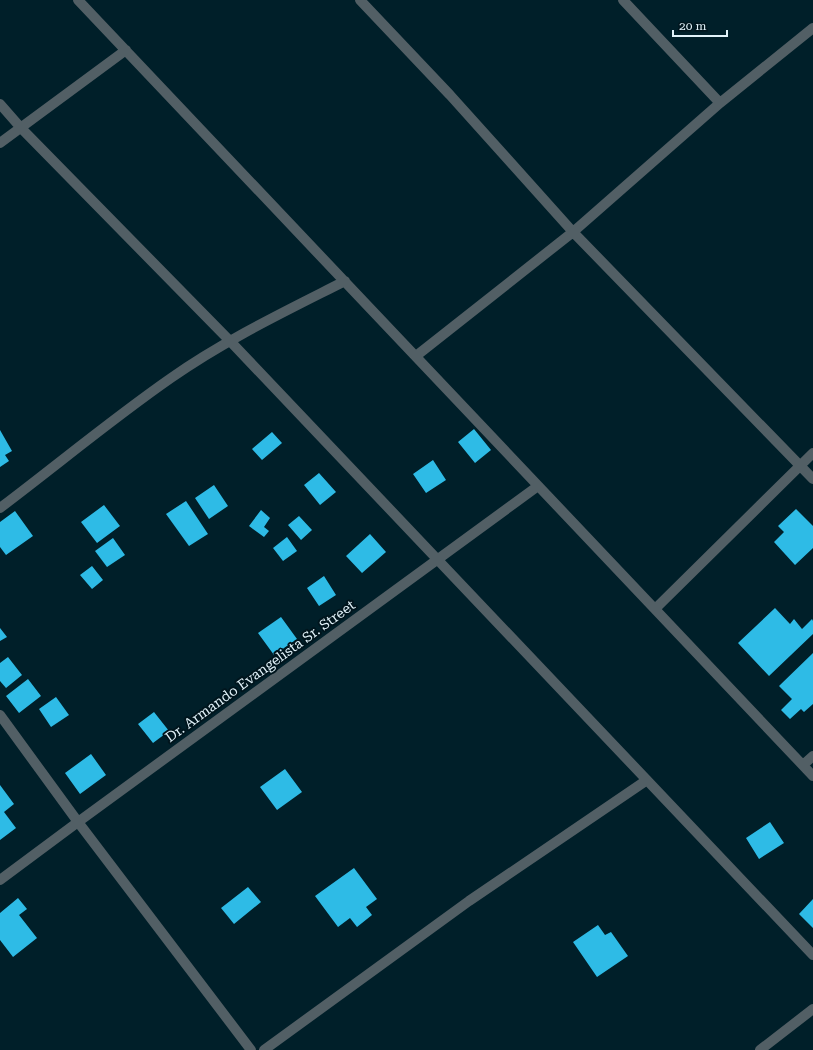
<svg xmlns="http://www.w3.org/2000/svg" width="813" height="1050" font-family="'Roboto Serif',serif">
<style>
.building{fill:#2ebbe6}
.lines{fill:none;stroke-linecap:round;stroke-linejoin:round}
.street{stroke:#525f65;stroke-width:10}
.labels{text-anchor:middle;stroke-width:4;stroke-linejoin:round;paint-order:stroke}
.street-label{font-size:14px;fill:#e1f2f9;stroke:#00151d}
</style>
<rect width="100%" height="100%" fill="#001f29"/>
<!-- building -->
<path class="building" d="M 474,429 L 491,450 L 475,463 L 458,442 Z
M 0,430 L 12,451 L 5,455 L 9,461 L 0,467 Z
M 272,432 L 282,443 L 262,460 L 252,449 Z
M 433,460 L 446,480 L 426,493 L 413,474 Z
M 319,473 L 336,492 L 320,505 L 304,485 Z
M 214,485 L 228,506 L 209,519 L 195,498 Z
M 186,501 L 208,534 L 189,546 L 166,514 Z
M 104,505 L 120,526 L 97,543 L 81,522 Z
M 796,509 L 813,526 L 813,548 L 795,565 L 774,542 L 784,532 L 778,526 Z
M 261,510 L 270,518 L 264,527 L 269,531 L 264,537 L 249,526 Z
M 15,511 L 33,536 L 6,555 L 0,547 L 0,522 Z
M 299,516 L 312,530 L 301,540 L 288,525 Z
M 370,534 L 386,552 L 362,573 L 346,556 Z
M 287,537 L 297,551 L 283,561 L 273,548 Z
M 113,538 L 125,555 L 107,567 L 95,551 Z
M 92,566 L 103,580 L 92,589 L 80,575 Z
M 324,576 L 336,595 L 319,606 L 307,588 Z
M 775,608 L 790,624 L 794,619 L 802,629 L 812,619 L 813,621 L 813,634 L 769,676 L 738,643 Z
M 281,617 L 297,639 L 274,655 L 258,633 Z
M 0,628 L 7,637 L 0,641 Z
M 813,653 L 813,704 L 804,712 L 801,709 L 790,719 L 781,710 L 792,699 L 779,686 Z
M 8,657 L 22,675 L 6,688 L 0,681 L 0,663 Z
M 28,679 L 41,696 L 19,713 L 6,696 Z
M 56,697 L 69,715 L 51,727 L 39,709 Z
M 154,712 L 169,731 L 153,743 L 138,724 Z
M 91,754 L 106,775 L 80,794 L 65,773 Z
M 285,769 L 302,792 L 277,810 L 260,787 Z
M 0,785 L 14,804 L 4,812 L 16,828 L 0,840 Z
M 770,822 L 784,843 L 759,859 L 746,838 Z
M 354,868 L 377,899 L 366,907 L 372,915 L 357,927 L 350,918 L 338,927 L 315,896 Z
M 248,887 L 261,902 L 234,924 L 221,908 Z
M 18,898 L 27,909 L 19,915 L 37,938 L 13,957 L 0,940 L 0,913 Z
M 813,899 L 813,928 L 799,914 Z
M 598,925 L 605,935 L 611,932 L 628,956 L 597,977 L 573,942 Z"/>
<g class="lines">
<!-- street -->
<path class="street" d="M 78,0 L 813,776
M 360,0 L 450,95 L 573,232 L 813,479
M 623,0 L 720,103
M 0,104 L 21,128 L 230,341 L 813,955
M 0,143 L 126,50
M 416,356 L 573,232 L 720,103 L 813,28
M 0,508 C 57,465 112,419 171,378 C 225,340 286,311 345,281
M 656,608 L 813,453
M 0,715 L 78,822 L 251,1050
M 803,765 L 813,756
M 0,880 L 78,822 L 538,486
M 264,1050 L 469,901 L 647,780
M 760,1050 L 813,1009"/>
</g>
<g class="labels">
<!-- street labels -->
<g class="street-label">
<text transform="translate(260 671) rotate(-36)" y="5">Dr. Armando Evangelista Sr. Street</text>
</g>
</g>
<!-- scale -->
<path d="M673 30v6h54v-6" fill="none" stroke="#e1f2f9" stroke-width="2"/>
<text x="679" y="30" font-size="12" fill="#e1f2f9" stroke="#00151d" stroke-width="3" paint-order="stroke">20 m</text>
</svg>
